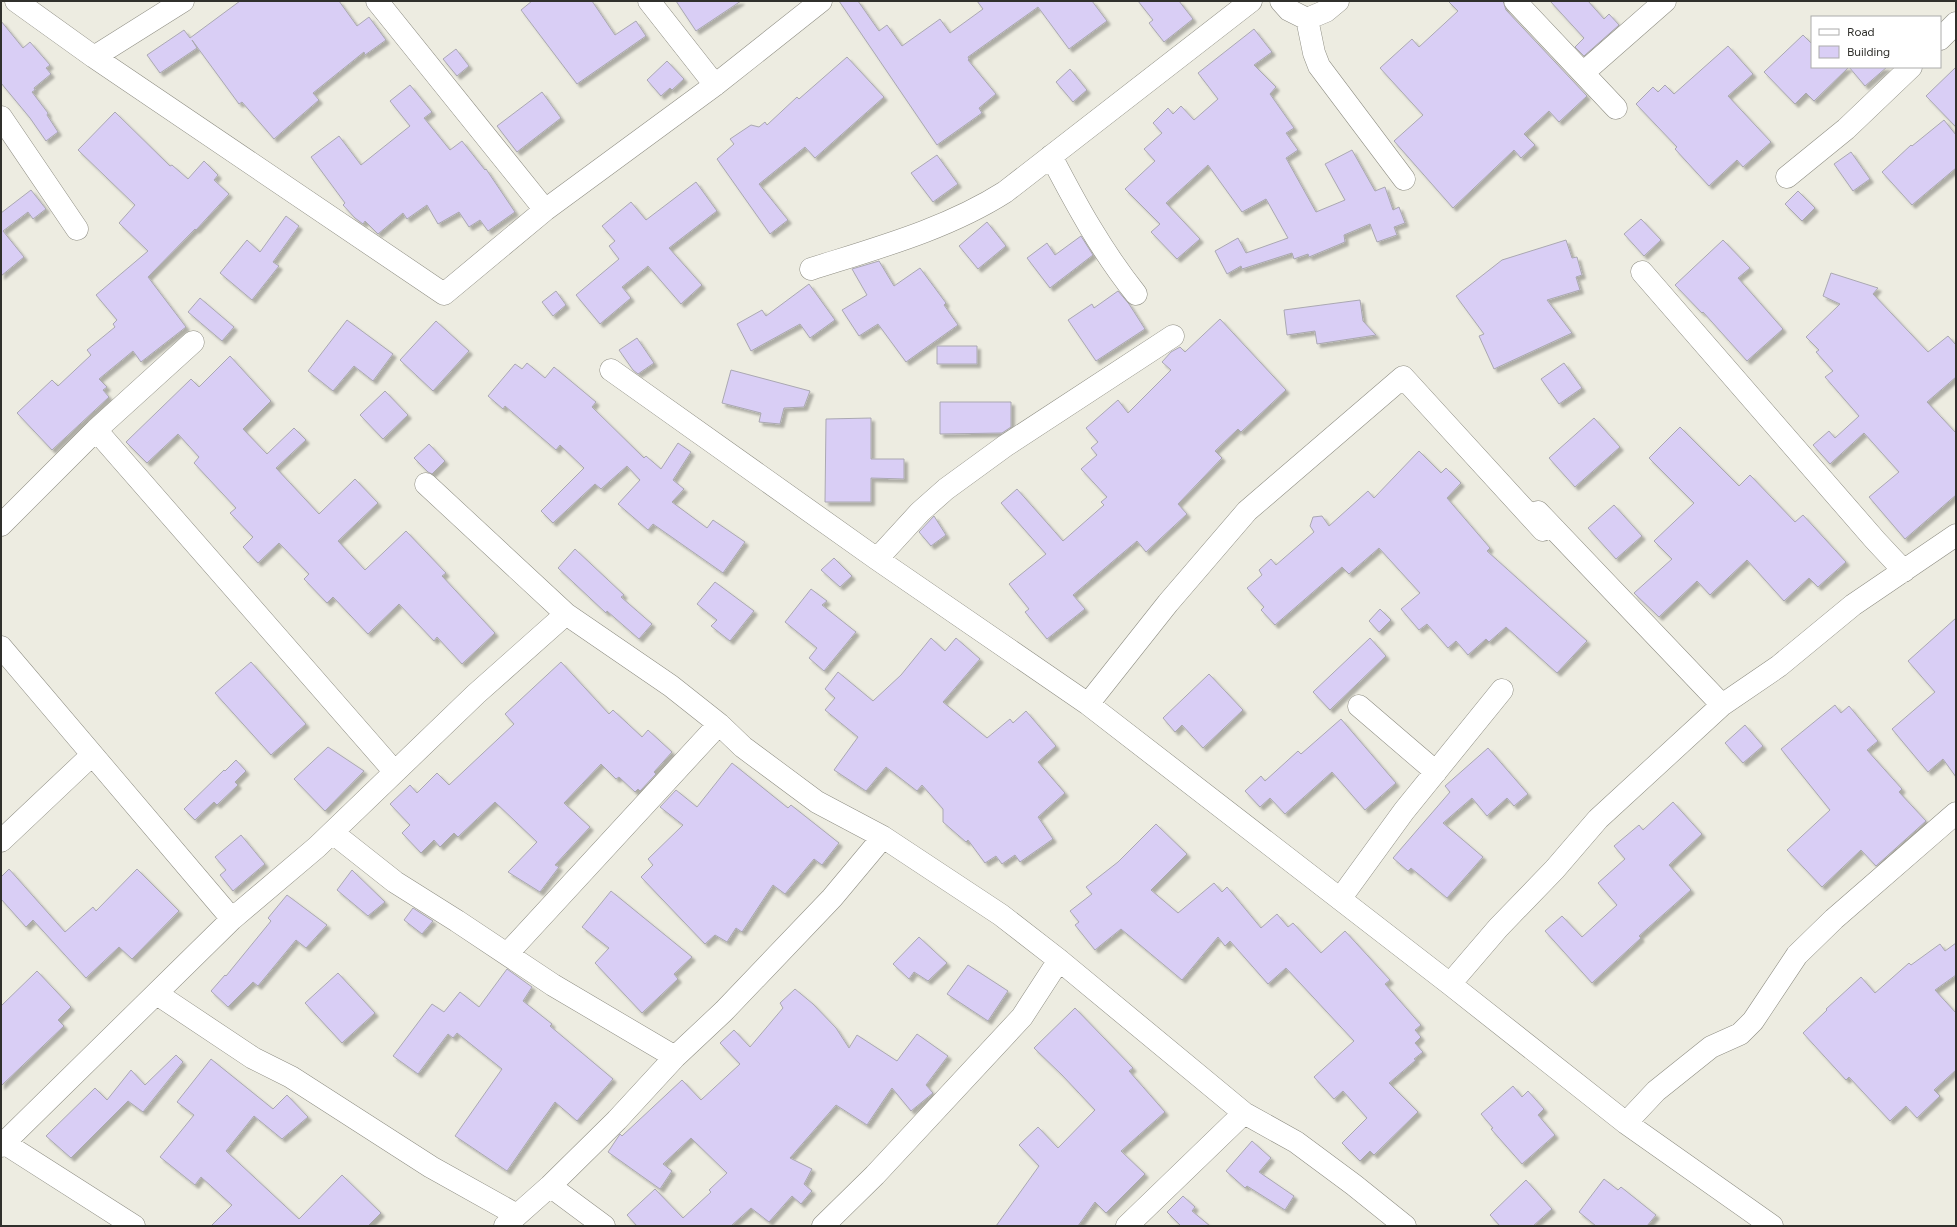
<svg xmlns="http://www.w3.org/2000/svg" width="1957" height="1227" font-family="Figtree,sans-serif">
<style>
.building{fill:#d9cef5;stroke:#aaa8b1;filter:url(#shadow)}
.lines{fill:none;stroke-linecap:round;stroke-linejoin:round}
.minor-casing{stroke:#8f8e84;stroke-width:23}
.minor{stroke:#fff;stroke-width:22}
</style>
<defs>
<filter id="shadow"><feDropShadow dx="3.5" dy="3.5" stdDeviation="1" flood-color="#0004"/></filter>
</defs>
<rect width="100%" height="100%" fill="#edece1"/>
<!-- building -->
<path class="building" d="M 240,1 L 339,1 L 357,26 L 369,17 L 386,40 L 365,55 L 364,52 L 313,93 L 319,100 L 274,139 L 242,102 L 239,104 L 192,40 L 197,48 L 160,73 L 147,55 L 184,30 L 190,38 Z
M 532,1 L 592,1 L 615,35 L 636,21 L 646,36 L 577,84 L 521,10 Z
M 676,1 L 741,1 L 696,31 Z
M 839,1 L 858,1 L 879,31 L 887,25 L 902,46 L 940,19 L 950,33 L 983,9 L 977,1 L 1092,1 L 1107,21 L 1069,49 L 1038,7 L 968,57 L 969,59 L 968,60 L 996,94 L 979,108 L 982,113 L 937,145 Z
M 1138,1 L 1179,1 L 1193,19 L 1164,42 L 1149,23 L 1153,20 Z
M 1448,1 L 1503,1 L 1506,10 L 1587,96 L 1559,122 L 1549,111 L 1524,134 L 1535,145 L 1521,158 L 1514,150 L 1453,208 L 1394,141 L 1423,115 L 1380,68 L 1412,39 L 1419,47 L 1458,11 Z
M 1550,1 L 1588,1 L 1604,19 L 1609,14 L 1619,25 L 1584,56 L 1575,47 L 1584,38 Z
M 1,21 L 23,48 L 30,42 L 50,65 L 46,68 L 51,74 L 34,88 L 35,90 L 32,92 L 48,113 L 47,115 L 58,132 L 46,141 L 30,118 L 1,83 Z
M 1254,29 L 1272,52 L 1254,65 L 1276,87 L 1270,94 L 1294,128 L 1286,133 L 1298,150 L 1286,158 L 1316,212 L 1345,200 L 1325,164 L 1352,150 L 1375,191 L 1385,187 L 1393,210 L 1399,207 L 1405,223 L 1394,227 L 1397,235 L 1377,242 L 1370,224 L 1344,235 L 1345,242 L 1309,257 L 1308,254 L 1294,259 L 1292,253 L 1242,269 L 1241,266 L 1227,274 L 1215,251 L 1238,238 L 1246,253 L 1288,238 L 1266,199 L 1242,212 L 1208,165 L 1166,203 L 1200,239 L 1177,259 L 1151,232 L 1160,224 L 1125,189 L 1155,161 L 1144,149 L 1162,133 L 1153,123 L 1168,108 L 1173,114 L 1181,106 L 1194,120 L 1218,99 L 1198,73 Z
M 1803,35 L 1812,44 L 1812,67 L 1887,67 L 1865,86 L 1849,67 L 1814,101 L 1806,93 L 1795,104 L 1764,72 Z
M 1728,46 L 1753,74 L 1728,96 L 1771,142 L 1743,167 L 1737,160 L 1709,186 L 1675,149 L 1677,147 L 1636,104 L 1653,87 L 1658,92 L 1665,85 L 1674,94 Z
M 456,49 L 469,66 L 457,76 L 443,59 Z
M 847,57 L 884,97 L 815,158 L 805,147 L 759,184 L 788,220 L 770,234 L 717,159 L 734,144 L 730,139 L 751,125 L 759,127 L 765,122 L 767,125 L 797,97 L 799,99 Z
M 667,61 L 684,79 L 672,90 L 670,88 L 661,96 L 647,80 Z
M 1956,67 L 1956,127 L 1926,96 Z
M 1070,69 L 1087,90 L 1073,102 L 1056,82 Z
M 410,85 L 432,112 L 424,118 L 450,150 L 462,141 L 485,170 L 486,169 L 515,212 L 488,231 L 480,220 L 469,227 L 459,212 L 438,224 L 427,205 L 407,219 L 403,213 L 378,234 L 365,221 L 363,224 L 355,218 L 343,205 L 345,203 L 311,157 L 339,136 L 361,165 L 410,126 L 390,101 Z
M 542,92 L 561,118 L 517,152 L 497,126 Z
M 115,112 L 170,166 L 172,165 L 188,179 L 204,161 L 218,175 L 214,180 L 229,194 L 196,230 L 195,229 L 148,277 L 186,327 L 141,362 L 133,351 L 99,379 L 107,387 L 103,390 L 109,397 L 52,450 L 17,413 L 52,380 L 58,386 L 91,355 L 87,350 L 115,327 L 113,324 L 117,320 L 96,295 L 148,251 L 119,223 L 135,205 L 78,150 Z
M 1944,120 L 1956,135 L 1956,168 L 1912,205 L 1882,172 L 1911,145 L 1912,146 Z
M 1851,152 L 1870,179 L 1853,191 L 1834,164 Z
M 937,155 L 958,184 L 933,202 L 911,173 Z
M 696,182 L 717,211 L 669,248 L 702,285 L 681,304 L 648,266 L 622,287 L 631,298 L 600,324 L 576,295 L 619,259 L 609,246 L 615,241 L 602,226 L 631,202 L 646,220 Z
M 31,190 L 46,209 L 33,219 L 28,212 L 3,231 L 24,257 L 1,276 L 1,213 Z
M 1798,191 L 1815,208 L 1802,221 L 1785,204 Z
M 286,216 L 299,226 L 273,262 L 279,266 L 252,300 L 220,273 L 247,240 L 260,252 Z
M 1641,219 L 1661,240 L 1644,256 L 1624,234 Z
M 987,222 L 1006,246 L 978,269 L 959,246 Z
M 1081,236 L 1093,255 L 1050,288 L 1027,258 L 1047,243 L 1055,255 Z
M 1566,240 L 1572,258 L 1577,257 L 1582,275 L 1576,277 L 1580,290 L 1547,300 L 1572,333 L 1494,369 L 1479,336 L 1484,334 L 1456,296 L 1502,260 Z
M 1723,240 L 1750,268 L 1738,278 L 1783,329 L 1747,361 L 1703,312 L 1702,313 L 1675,285 Z
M 879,261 L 894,286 L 920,268 L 946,303 L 944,305 L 958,325 L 906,362 L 878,324 L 859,336 L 842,310 L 867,295 L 852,269 Z
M 1831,273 L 1878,288 L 1873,294 L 1928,352 L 1948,336 L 1956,345 L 1956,377 L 1927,402 L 1956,433 L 1956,495 L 1905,539 L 1869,497 L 1899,472 L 1864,433 L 1830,464 L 1813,445 L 1829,431 L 1835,438 L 1859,416 L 1825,377 L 1833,371 L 1816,352 L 1819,350 L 1806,337 L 1840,304 L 1823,296 Z
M 809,284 L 835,320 L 810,338 L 800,324 L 751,351 L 737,324 L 762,310 L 766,316 Z
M 556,291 L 566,305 L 553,316 L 542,302 Z
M 1118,291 L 1129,304 L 1145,329 L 1096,361 L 1068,320 L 1092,304 L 1094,308 Z
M 200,298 L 234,327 L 222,341 L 188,312 Z
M 1360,300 L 1363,321 L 1376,335 L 1317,344 L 1315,331 L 1287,335 L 1284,310 Z
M 1220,319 L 1286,390 L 1241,432 L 1238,429 L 1215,451 L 1222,458 L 1178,504 L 1187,514 L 1146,552 L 1137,541 L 1073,595 L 1085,609 L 1047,639 L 1025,612 L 1029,609 L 1009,584 L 1046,554 L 1001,503 L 1017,489 L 1063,541 L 1104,505 L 1101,502 L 1107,497 L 1081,469 L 1097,455 L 1091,448 L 1098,442 L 1086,428 L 1118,400 L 1128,413 L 1171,370 L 1162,362 L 1171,352 L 1180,347 L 1185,352 Z
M 347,320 L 393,354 L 373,381 L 354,366 L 333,391 L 308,371 Z
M 436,321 L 469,351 L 433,391 L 400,360 Z
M 637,338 L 654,363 L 638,374 L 633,370 L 619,350 Z
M 937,346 L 977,346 L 977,364 L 937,364 Z
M 230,356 L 271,401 L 243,429 L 267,454 L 294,428 L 306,440 L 276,468 L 319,514 L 355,479 L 378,503 L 338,541 L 365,570 L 406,531 L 446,573 L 442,576 L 495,633 L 462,664 L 437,637 L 434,641 L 399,604 L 368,634 L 333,597 L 327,603 L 304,579 L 309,574 L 279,543 L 258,563 L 243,547 L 253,537 L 230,513 L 236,508 L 194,463 L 199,457 L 178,434 L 147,463 L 126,442 L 191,379 L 199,387 Z
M 527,363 L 545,378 L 554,367 L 596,402 L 592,407 L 644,458 L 646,456 L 661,469 L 678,443 L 691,452 L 673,480 L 684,489 L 672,502 L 707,528 L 713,520 L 745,542 L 723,573 L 653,524 L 648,530 L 618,504 L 640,480 L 627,466 L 601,489 L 595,484 L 553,523 L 541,511 L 584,468 L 560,445 L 556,450 L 505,406 L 503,409 L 488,396 L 515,364 L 522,369 Z
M 1564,363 L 1582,388 L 1559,404 L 1541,379 Z
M 731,370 L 810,391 L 804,407 L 784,408 L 780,424 L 759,422 L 761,413 L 722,403 Z
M 385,391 L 408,415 L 383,439 L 360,415 Z
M 940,402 L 1011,402 L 1011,427 L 1002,433 L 940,434 Z
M 871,418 L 871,459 L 904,459 L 904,479 L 871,478 L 871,502 L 825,502 L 826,419 Z
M 1594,418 L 1620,447 L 1575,487 L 1549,458 Z
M 1680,427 L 1739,486 L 1750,475 L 1795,522 L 1803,515 L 1846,562 L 1818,587 L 1809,578 L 1784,601 L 1747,560 L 1710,595 L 1697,581 L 1659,617 L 1634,593 L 1672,559 L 1654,541 L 1694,503 L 1649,458 Z
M 429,444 L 445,461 L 432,474 L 428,472 L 414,458 Z
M 1419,451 L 1441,473 L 1446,468 L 1461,483 L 1447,498 L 1490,548 L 1487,551 L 1587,641 L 1557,673 L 1506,627 L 1489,642 L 1486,639 L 1468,655 L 1456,641 L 1448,648 L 1427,624 L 1419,630 L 1401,609 L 1420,593 L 1379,548 L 1349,574 L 1342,567 L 1275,625 L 1261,610 L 1264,607 L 1247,588 L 1262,575 L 1259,570 L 1271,559 L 1276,565 L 1314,532 L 1310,526 L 1313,517 L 1322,516 L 1329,526 L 1368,491 L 1374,498 Z
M 1614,505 L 1642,536 L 1616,559 L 1588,528 Z
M 934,516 L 946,535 L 931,546 L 919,532 Z
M 575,549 L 624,595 L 621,597 L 652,624 L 639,639 L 607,611 L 606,613 L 558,568 Z
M 834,558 L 852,576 L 840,587 L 821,570 Z
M 715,582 L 754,611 L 730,641 L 711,626 L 717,620 L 697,604 Z
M 811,589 L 827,601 L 822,605 L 856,632 L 824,671 L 809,658 L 817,648 L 785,622 Z
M 1380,609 L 1391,620 L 1379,632 L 1369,621 Z
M 1956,618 L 1956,777 L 1943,759 L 1928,772 L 1892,729 L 1935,692 L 1908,661 Z
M 931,638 L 945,651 L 956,638 L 980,659 L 943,702 L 987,738 L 1010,719 L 1013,723 L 1026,711 L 1056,746 L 1038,762 L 1065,793 L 1038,817 L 1053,839 L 1020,862 L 1015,855 L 1002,864 L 996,856 L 985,863 L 968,840 L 966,842 L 943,822 L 943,809 L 922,785 L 917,791 L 886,767 L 866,791 L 834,770 L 858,737 L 825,710 L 835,698 L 825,689 L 838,672 L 873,701 L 901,675 Z
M 1370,638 L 1386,656 L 1330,710 L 1313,692 Z
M 251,662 L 306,724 L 271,755 L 215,693 Z
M 561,662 L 609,714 L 613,710 L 642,737 L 648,730 L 672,752 L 654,772 L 656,774 L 640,791 L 638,789 L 635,792 L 619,777 L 616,779 L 601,764 L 564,803 L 590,827 L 555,865 L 559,867 L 540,892 L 508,872 L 537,842 L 495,802 L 458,837 L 454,833 L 440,847 L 434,840 L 421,853 L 402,833 L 410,825 L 390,804 L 410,785 L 417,793 L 437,773 L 449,785 L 514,724 L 505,714 Z
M 1209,674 L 1243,710 L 1203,748 L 1182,725 L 1175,732 L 1163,718 Z
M 1835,705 L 1841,713 L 1849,706 L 1878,741 L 1867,750 L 1902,789 L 1899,792 L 1926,821 L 1876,866 L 1861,850 L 1822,887 L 1787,850 L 1830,810 L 1781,749 Z
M 1341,719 L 1396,783 L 1365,810 L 1332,772 L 1285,814 L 1270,798 L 1260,807 L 1245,791 L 1261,776 L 1265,781 L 1298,751 L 1301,754 Z
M 1745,725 L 1763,746 L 1743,763 L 1725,743 Z
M 328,747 L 364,771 L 325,811 L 294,779 Z
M 1488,748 L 1528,794 L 1514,806 L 1507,798 L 1487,816 L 1472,798 L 1443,823 L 1483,857 L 1447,898 L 1411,868 L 1408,871 L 1393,858 L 1450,792 L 1445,786 Z
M 236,760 L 246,771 L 235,782 L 238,785 L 217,805 L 214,802 L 195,820 L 184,809 L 224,770 L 225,771 Z
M 732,763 L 788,808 L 791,805 L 839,843 L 822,865 L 814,859 L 785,894 L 773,885 L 742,932 L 736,928 L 727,942 L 715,935 L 705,944 L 641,877 L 653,865 L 648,859 L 683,825 L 660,807 L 676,790 L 697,807 Z
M 1673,802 L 1702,834 L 1669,865 L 1691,890 L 1639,936 L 1641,938 L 1592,983 L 1545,931 L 1562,916 L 1582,937 L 1617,905 L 1598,883 L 1625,859 L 1614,846 L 1639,825 L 1643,830 Z
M 1156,824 L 1187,854 L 1151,890 L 1178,913 L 1214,883 L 1222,892 L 1227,887 L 1261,928 L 1277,914 L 1288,927 L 1293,923 L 1321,953 L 1345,931 L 1390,980 L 1385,984 L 1421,1025 L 1415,1030 L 1421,1037 L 1415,1043 L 1423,1052 L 1414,1059 L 1416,1060 L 1389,1083 L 1418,1112 L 1374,1155 L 1370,1151 L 1360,1161 L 1342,1143 L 1367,1118 L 1343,1091 L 1334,1099 L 1314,1077 L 1354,1041 L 1286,968 L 1268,984 L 1230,941 L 1225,946 L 1218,937 L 1182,980 L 1121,929 L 1095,950 L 1075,925 L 1079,922 L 1070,911 L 1092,894 L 1086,887 L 1118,862 Z
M 241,835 L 265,864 L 233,891 L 220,875 L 226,870 L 215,857 Z
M 9,869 L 65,932 L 93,907 L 96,911 L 137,869 L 179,911 L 132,959 L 119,947 L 86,978 L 33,920 L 26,927 L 1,899 L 1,877 Z
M 352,870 L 385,902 L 368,916 L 337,890 Z
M 611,891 L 692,957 L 674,974 L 678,979 L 642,1013 L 595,963 L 609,948 L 582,927 Z
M 287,895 L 327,925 L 306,948 L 296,940 L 258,986 L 253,982 L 228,1007 L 211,991 L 225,975 L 226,976 L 271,921 L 268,918 Z
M 413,908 L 433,921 L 422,934 L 404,920 Z
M 919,937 L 947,963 L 928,981 L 914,972 L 909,979 L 893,964 Z
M 1956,943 L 1956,975 L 1935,990 L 1956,1013 L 1956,1070 L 1934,1090 L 1940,1096 L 1917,1118 L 1906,1106 L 1890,1121 L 1849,1077 L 1846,1080 L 1803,1033 L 1827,1010 L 1826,1009 L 1861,977 L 1875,993 L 1909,963 L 1911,965 L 1940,944 L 1945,951 Z
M 968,965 L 1008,991 L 988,1021 L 947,994 Z
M 507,969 L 532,987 L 523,1001 L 552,1024 L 550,1026 L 613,1079 L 577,1121 L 555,1102 L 507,1171 L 455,1136 L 502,1069 L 457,1033 L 453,1038 L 448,1034 L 418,1074 L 393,1056 L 432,1004 L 444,1012 L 460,992 L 479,1007 Z
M 37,971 L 71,1007 L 58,1020 L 64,1026 L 1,1086 L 1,1006 Z
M 338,973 L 375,1013 L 342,1043 L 305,1003 Z
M 795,989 L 813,1004 L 836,1028 L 849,1048 L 857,1035 L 897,1061 L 917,1034 L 948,1056 L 926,1085 L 933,1093 L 911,1111 L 892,1088 L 867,1125 L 836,1105 L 790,1158 L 812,1169 L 804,1184 L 812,1191 L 801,1204 L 792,1196 L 769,1222 L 751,1208 L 731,1226 L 637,1226 L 627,1215 L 655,1189 L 683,1218 L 711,1192 L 709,1190 L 727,1173 L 691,1138 L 663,1164 L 672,1171 L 660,1189 L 608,1152 L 620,1134 L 622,1136 L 682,1080 L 701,1100 L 740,1064 L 720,1043 L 734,1030 L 750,1047 L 783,1008 L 780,1003 Z
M 1075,1008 L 1133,1068 L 1129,1071 L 1165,1112 L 1121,1151 L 1145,1174 L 1106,1213 L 1095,1202 L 1078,1226 L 996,1226 L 1039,1166 L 1019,1145 L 1038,1127 L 1058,1148 L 1095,1110 L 1062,1075 L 1034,1048 Z
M 176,1055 L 183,1062 L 143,1112 L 128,1101 L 71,1158 L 46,1136 L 95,1088 L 107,1100 L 131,1070 L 145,1085 Z
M 211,1059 L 273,1109 L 287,1095 L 308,1117 L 282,1139 L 254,1116 L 226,1151 L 299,1219 L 342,1175 L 381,1213 L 368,1226 L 211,1226 L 232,1205 L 201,1177 L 195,1185 L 160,1157 L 194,1115 L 177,1102 Z
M 1513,1086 L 1522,1097 L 1528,1091 L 1544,1109 L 1538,1115 L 1555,1135 L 1522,1164 L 1491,1129 L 1493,1128 L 1481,1114 Z
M 1252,1141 L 1271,1158 L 1259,1172 L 1294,1196 L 1285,1210 L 1247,1186 L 1245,1188 L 1226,1171 Z
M 1604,1179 L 1618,1190 L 1621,1187 L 1656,1215 L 1647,1226 L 1596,1226 L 1579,1212 Z
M 1526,1180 L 1552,1209 L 1533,1226 L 1500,1226 L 1490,1215 Z
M 1183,1196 L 1195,1207 L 1192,1211 L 1210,1226 L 1181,1226 L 1167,1212 Z"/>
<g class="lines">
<!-- minor casing -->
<g class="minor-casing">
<path id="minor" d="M 16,1 L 94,57 L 444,294 L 545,210 L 715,85 L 821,1
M 377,1 L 545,210
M 649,1 L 715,85
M 1281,1 L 1289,10 L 1307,19 L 1326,11 L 1338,1
M 1515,1 L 1616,108
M 1307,19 L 1314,53 L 1319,66 L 1404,179
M 1940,39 L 1956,23
M 94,57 L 183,1
M 1583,73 L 1665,1
M 1,117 L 77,229
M 1051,156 C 1077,206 1101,250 1136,294
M 1787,177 L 1846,129 L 1911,67
M 811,269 C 877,248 947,229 1005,192 L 1251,1
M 1642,272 L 1875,540 L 1904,571
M 611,370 L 877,559 L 1088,704 L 1450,984 L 1626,1123 L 1772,1226
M 96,430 L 394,771
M 426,484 L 566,614
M 1538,512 L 1722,705
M 1,525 L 96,430 L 193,342
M 877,559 L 920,512 L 946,489 L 1005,446 L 1173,336
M 1,647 L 232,919
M 1088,704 L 1168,603 L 1247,511 L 1403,377 L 1543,530
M 1359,706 L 1436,772
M 333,833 L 395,882 L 457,921 L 553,985 L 675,1057
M 1,841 L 92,755
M 1340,899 L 1404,811 L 1502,690
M 507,954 L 719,724
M 1450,984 L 1498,928 L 1555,869 L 1598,819 L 1722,705 L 1779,666 L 1853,605 L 1956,535
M 157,994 L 253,1058 L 291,1077 L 431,1167 L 517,1215
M 1626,1123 L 1656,1091 L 1711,1047 L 1740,1034 L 1753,1021 L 1797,955 L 1834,919 L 1956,813
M 4,1143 L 134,1226
M 1,1146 L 232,919 L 317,847 L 476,694 L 566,614 L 671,686 L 719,724 L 743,747 L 817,802 L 883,837 L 1001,915 L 1059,960 L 1244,1113 L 1296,1142 L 1354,1185 L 1405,1226
M 550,1186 L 604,1226
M 505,1226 L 550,1186 L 617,1120 L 675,1057 L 724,1011 L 832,898 L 883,837
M 823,1226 L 875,1175 L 1022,1017 L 1059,960
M 1127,1226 L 1244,1113"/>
</g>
<!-- minor -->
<use href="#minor" class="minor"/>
</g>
<!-- border -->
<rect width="1957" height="1227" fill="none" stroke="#30302c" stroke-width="4"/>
<!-- legend -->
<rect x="1811" y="16" width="130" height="52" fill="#ffffff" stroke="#acacab"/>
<rect x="1819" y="29" width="20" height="6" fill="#ffffff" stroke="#acacab"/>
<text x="1847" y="36" font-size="12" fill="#30302c">Road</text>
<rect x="1819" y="46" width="20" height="12" fill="#d9cef5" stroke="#acacab"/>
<text x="1847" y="56" font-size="12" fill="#30302c">Building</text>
</svg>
